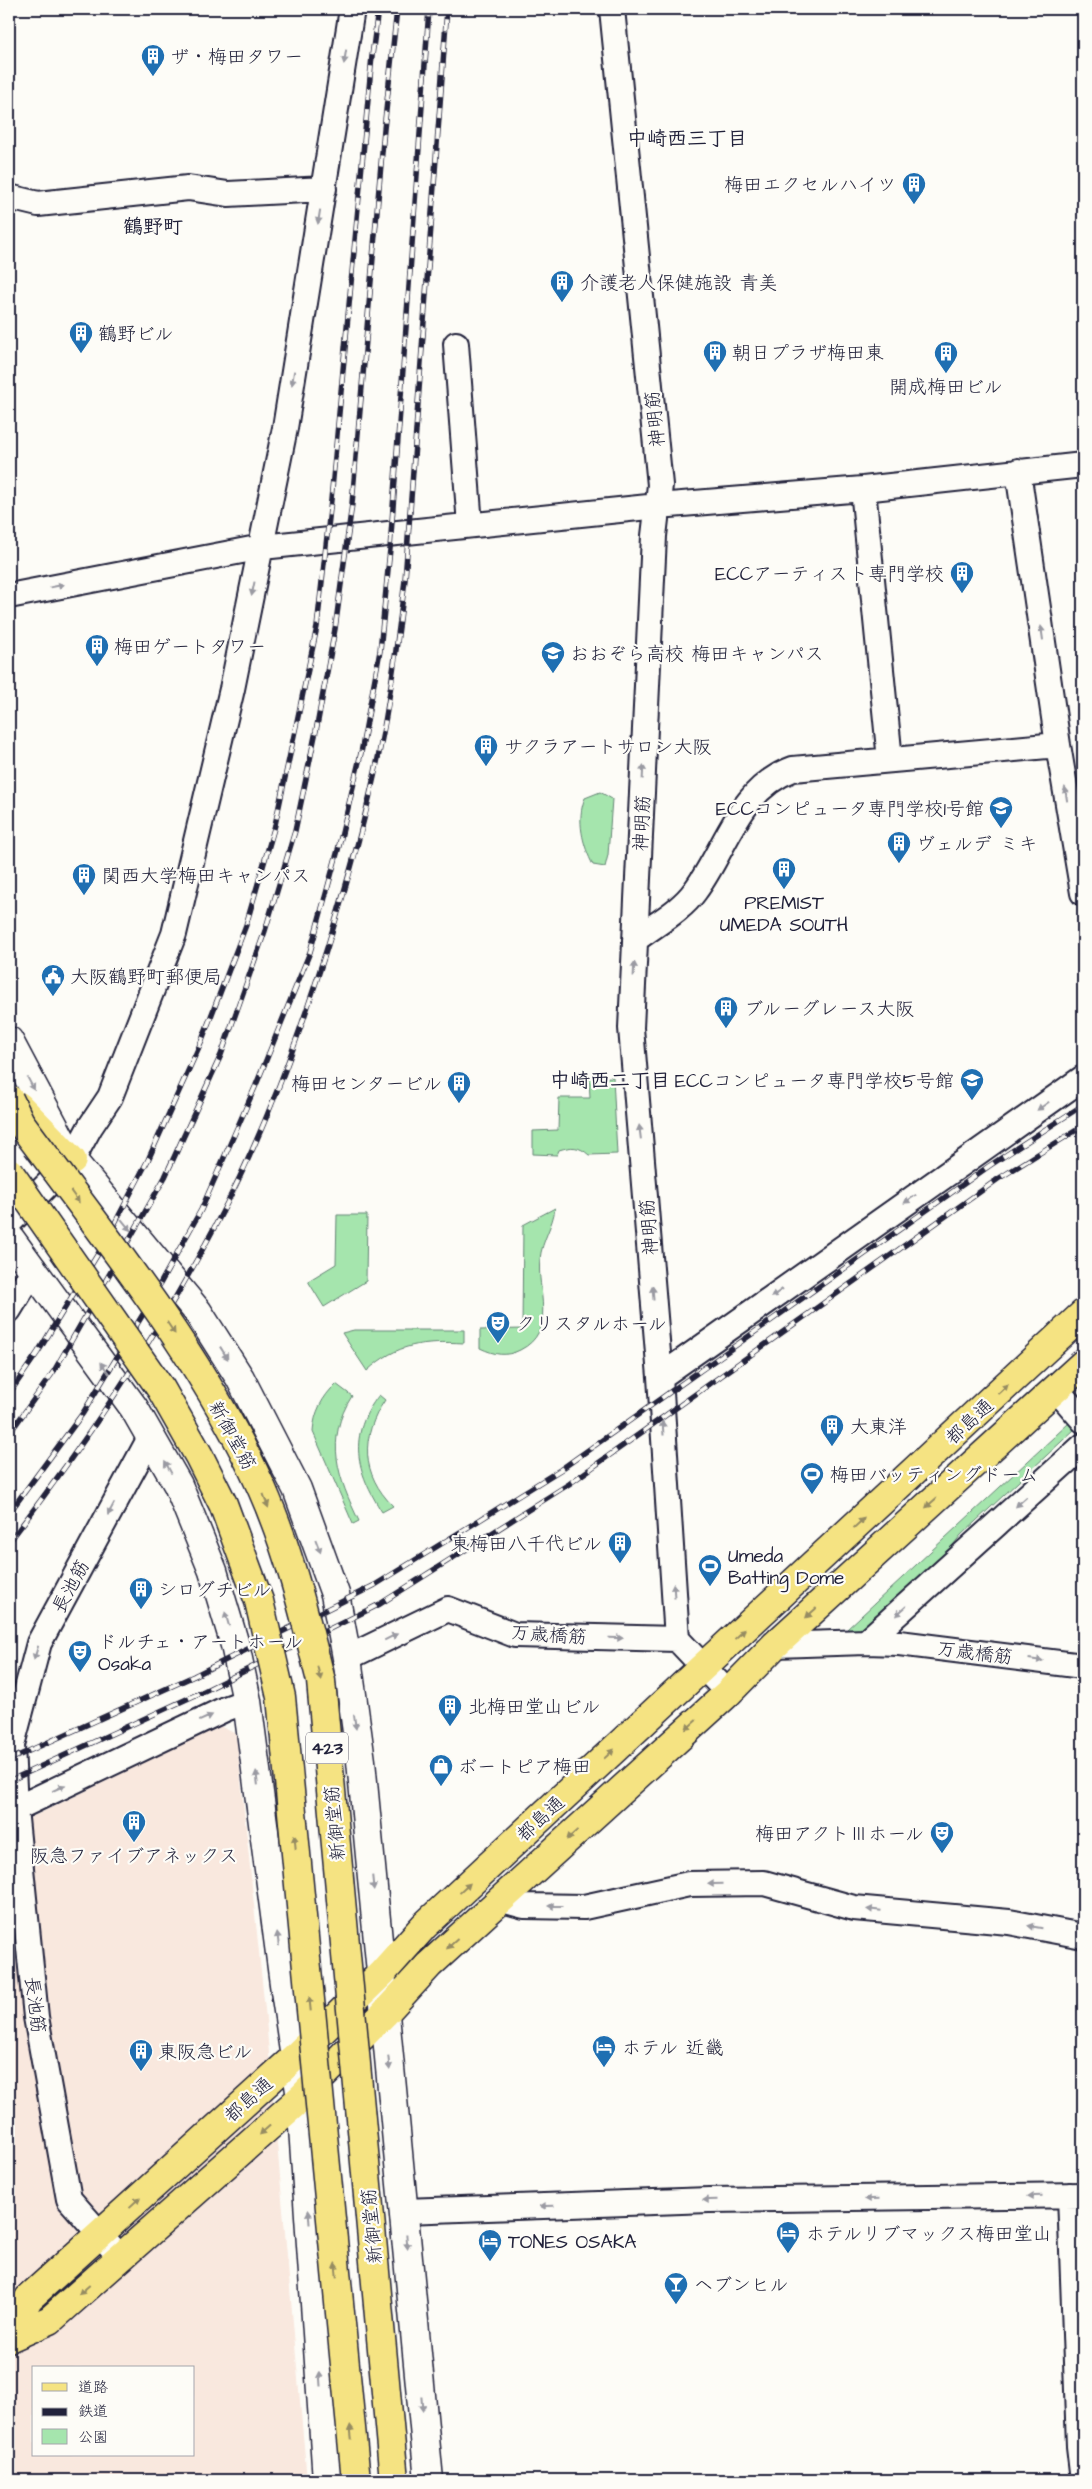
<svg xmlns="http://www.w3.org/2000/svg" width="1092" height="2489" font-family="'Architects Daughter','Klee One',sans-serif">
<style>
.built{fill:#f9e8de;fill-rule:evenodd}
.green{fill:#a5e5ad;stroke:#648474}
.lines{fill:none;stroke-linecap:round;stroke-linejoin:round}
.street-casing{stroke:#22223b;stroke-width:28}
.secondary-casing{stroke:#22223b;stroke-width:31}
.primary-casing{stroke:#22223b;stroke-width:31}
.highway-casing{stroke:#22223b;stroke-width:31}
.street{stroke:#fdfcf7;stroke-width:24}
.secondary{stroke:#fdfcf7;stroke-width:28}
.primary{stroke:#f5e382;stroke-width:28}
.highway{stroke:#f5e382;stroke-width:28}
.rail-casing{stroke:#22223b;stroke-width:5.5}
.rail{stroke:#fdfcf7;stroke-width:4;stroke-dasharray:11;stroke-linecap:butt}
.highway-bridge-casing{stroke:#22223b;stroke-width:31;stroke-linecap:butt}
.highway-bridge{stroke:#f5e382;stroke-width:28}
.oneway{fill:#9a9aa2}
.oneway2{fill:#968c62}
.labels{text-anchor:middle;stroke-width:4.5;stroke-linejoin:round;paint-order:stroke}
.shield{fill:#fdfcf7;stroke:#646373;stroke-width:1}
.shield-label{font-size:18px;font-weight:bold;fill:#22223b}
.poi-label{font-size:19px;fill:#22223b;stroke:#fdfcf7;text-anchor:start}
.street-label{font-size:19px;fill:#22223b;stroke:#fdfcf7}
.neighbourhood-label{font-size:20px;font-weight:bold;fill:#22223b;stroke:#fdfcf7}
</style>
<rect width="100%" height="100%" fill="#fdfcf7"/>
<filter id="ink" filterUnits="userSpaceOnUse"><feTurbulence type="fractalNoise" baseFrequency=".02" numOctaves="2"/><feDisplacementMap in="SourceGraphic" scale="10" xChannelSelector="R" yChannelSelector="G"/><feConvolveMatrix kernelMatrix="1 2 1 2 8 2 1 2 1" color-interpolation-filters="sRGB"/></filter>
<g filter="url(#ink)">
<!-- built -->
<path class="built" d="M 220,1726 L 236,1734 L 266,2019 L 307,2480 L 9,2480 L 9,1828 ZM 34,2368 L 194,2368 L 194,2455 L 34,2455 Z"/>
<!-- green -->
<path class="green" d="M 600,792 L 612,799 L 608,855 L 605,867 L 593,865 C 583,846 576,819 585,798 Z
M 613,1077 L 617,1154 L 589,1155 C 579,1146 572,1146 559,1150 L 557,1155 L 533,1154 L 533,1131 L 558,1130 L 559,1098 L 590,1098 L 589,1078 Z
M 555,1208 C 553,1226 542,1240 540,1259 C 536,1290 558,1331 520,1350 C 506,1357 495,1355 480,1348 L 480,1330 L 522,1329 L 523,1225 Z
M 337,1215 L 367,1215 L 366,1281 L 324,1307 L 308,1281 L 336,1264 Z
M 354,1330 L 464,1330 L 464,1343 C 424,1341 397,1343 367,1371 L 342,1333 Z
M 336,1384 L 352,1396 C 324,1440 338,1478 359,1521 L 353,1524 L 313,1432 C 314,1413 322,1397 336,1384 Z
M 379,1395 L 385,1400 C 360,1437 361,1474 393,1506 L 382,1512 C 356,1471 347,1436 379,1395 Z
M 1069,1423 L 1075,1429 L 961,1535 L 937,1565 L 873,1625 L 858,1633 L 847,1633 L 847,1629 Z"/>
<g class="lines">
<!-- street casing -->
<g class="street-casing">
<path id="street" d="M 612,9 L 660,485 L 654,536 L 631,1028 L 660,1377 L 677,1639
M 9,197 L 38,204 L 188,188 L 228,194 L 324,189
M 456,344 L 470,525
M 1018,471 L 1058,745 L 1083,893
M 863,489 L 890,760
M 9,596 L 262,547 L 658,506 L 863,489 L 1083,465
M 635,940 C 654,925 681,911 695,891 C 727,848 738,789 793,769 L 1058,745
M 9,1223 L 72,1160 L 90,1127 L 110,1097 L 174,934 L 232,689 L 285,428 L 352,9
M 9,1310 L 34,1269
M 660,1377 L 1083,1078
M 1056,1389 L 1083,1420
M 677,1639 L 728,1693
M 866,1642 L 899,1643 L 1083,1666
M 775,1645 L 866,1642 L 1083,1446
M 347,1658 L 448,1609 L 515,1635 L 677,1639
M 15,1809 L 225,1709 L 247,1701
M 502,1900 L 524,1906 L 584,1907 L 689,1884 L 764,1883 L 854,1908 L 1009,1922 L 1083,1936
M 1070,2195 L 1079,2446 L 1083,2480
M 404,2211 L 709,2200 L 1083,2195
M 121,2258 L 69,2199 L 36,2017 L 15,1809 L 12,1745 L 39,1643 L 151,1436"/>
</g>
<!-- secondary casing -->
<g class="secondary-casing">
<path id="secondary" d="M 9,1041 L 72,1160 L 198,1312 L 240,1378 L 297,1489 L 335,1594 L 347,1658 L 361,1761 L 429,2480
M 9,1237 L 134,1408 L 178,1485 L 213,1571 L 235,1645 L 247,1701 L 284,1984 L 301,2098 L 327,2480"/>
</g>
<!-- primary casing -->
<g class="primary-casing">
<path id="primary" d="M 9,2332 L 29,2298 L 296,2056 L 382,1973 L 424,1926 L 1083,1314
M 9,2338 L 50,2320 L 301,2098 L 384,2014 L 429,1965 L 728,1693 L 775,1645 L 1083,1364"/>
</g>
<!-- highway casing -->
<g class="highway-casing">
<path id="highway" d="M 19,1106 L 72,1160"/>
</g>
<!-- street -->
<use href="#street" class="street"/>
<!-- secondary -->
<use href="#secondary" class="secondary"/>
<!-- primary -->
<use href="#primary" class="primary"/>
<!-- highway -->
<use href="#highway" class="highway"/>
<!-- rail casing -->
<g class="rail-casing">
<path id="rail" d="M 9,1394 L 38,1352 L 104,1244 L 148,1160 L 202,1040 L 246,925 L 275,825 L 317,627 L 331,500 L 372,56 L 378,9
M 9,1434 L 54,1371 L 165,1177 L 221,1055 L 265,931 L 295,831 L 316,731 L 335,629 L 352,504 L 384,129 L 397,9
M 9,1513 L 83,1413 L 145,1311 L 201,1210 L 256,1085 L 310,952 L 338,850 L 361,753 L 380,651 L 390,549 L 429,9
M 9,1542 C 85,1444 156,1338 214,1228 C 262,1139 297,1043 327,948 C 348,881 368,812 381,743 C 392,689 398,635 405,580 L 447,9
M 9,1760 L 194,1676 L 375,1585 L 560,1470 L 989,1166 L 1083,1105
M 9,1781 L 202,1692 L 380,1604 L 569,1484 L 998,1179 L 1083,1126"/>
</g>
<!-- rail -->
<use href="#rail" class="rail"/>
<!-- highway-bridge casing -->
<g class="highway-bridge-casing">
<path id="highway-bridge" d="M 9,1099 L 20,1122 C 106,1239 202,1355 262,1489 C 289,1550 305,1616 321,1681 L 394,2480
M 9,1172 L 161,1389 L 199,1456 L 223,1504 L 259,1601 L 281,1697 L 356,2480"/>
</g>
<!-- highway-bridge -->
<use href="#highway-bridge" class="highway-bridge"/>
</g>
<!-- one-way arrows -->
<defs><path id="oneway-solid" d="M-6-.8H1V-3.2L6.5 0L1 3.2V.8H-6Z" transform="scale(1.25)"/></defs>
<g class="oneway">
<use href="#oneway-solid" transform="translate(345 57) rotate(99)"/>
<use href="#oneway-solid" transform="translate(319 217) rotate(99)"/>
<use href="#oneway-solid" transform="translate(293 378) rotate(99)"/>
<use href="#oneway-solid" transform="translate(57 586) rotate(-11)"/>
<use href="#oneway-solid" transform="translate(253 589) rotate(102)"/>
<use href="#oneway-solid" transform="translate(1042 633) rotate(-98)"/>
<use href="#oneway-solid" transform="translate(643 772) rotate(-87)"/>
<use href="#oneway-solid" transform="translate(1066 794) rotate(-99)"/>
<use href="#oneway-solid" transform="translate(634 969) rotate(-87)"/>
<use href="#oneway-solid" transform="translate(31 1084) rotate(62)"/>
<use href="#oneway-solid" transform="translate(1043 1106) rotate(145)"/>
<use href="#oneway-solid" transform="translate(640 1132) rotate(-97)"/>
<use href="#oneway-solid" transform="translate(910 1199) rotate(145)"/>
<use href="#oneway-solid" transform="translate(126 1225) rotate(51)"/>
<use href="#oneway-solid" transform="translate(653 1293) rotate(-94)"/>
<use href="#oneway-solid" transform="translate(777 1293) rotate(144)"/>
<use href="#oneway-solid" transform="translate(224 1353) rotate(58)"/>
<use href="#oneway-solid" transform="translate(105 1368) rotate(-126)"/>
<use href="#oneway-solid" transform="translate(663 1428) rotate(-94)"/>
<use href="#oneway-solid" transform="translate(168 1467) rotate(-118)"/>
<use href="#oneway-solid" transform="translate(1021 1502) rotate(138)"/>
<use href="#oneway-solid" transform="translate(111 1509) rotate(118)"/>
<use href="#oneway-solid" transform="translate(318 1546) rotate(69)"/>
<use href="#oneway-solid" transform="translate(674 1591) rotate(-94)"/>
<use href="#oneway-solid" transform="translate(901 1611) rotate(138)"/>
<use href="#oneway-solid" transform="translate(227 1619) rotate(-106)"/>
<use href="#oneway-solid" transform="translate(391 1637) rotate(-26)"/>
<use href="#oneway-solid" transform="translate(616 1638) rotate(1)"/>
<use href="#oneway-solid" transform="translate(36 1653) rotate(107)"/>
<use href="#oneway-solid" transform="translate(1036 1660) rotate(7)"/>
<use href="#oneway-solid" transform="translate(206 1718) rotate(-25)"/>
<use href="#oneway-solid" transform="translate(355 1722) rotate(82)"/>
<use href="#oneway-solid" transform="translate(257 1778) rotate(-97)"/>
<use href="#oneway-solid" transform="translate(59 1788) rotate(-25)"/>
<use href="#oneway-solid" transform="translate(373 1883) rotate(84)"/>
<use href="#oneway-solid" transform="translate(715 1884) rotate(179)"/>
<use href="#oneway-solid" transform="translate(555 1906) rotate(-180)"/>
<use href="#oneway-solid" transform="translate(874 1910) rotate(-174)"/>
<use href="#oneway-solid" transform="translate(1035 1927) rotate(-170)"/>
<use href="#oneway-solid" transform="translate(278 1939) rotate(-97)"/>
<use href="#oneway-solid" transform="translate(389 2063) rotate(84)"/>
<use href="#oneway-solid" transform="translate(1035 2196) rotate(179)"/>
<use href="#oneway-solid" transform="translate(872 2199) rotate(179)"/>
<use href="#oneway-solid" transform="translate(710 2200) rotate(179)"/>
<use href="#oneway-solid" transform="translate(547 2206) rotate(178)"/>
<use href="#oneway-solid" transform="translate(309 2217) rotate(-94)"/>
<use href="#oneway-solid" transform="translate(407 2242) rotate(85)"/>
<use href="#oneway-solid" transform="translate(320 2379) rotate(-94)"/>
<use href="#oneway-solid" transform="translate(422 2404) rotate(85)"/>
</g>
<g class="oneway2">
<use href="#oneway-solid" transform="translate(75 1197) rotate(54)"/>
<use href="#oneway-solid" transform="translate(171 1328) rotate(56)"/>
<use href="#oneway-solid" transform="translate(1003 1389) rotate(-43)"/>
<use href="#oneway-solid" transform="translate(266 1501) rotate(70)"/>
<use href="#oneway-solid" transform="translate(931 1503) rotate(138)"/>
<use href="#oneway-solid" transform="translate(859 1523) rotate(-43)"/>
<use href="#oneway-solid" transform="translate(811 1613) rotate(138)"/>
<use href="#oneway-solid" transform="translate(740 1634) rotate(-43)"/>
<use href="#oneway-solid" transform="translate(319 1673) rotate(76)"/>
<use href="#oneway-solid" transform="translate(691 1725) rotate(139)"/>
<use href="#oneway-solid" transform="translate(609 1754) rotate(-43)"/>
<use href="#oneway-solid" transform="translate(572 1835) rotate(137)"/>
<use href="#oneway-solid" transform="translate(295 1842) rotate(-96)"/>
<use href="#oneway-solid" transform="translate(465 1888) rotate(-43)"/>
<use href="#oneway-solid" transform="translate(452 1944) rotate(138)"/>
<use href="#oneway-solid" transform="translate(310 2004) rotate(-96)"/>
<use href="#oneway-solid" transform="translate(265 2130) rotate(138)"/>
<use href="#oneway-solid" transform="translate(135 2202) rotate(-43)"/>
<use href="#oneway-solid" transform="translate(336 2270) rotate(-96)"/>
<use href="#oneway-solid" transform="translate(84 2290) rotate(139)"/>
<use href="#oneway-solid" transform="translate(351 2432) rotate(-96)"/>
</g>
</g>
<!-- icons -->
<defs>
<g id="building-pin" transform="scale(1.25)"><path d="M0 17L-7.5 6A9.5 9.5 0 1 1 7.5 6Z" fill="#1f6fb2" stroke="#fdfcf7"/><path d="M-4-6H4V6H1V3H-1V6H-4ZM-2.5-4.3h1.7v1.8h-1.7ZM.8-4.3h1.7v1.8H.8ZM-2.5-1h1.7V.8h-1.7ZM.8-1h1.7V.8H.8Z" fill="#fff"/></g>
<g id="school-pin" transform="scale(1.25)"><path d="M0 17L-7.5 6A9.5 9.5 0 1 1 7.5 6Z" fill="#1f6fb2" stroke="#fdfcf7"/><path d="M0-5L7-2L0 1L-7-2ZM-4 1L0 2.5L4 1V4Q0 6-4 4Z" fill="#fff"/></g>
<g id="university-pin" transform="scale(1.25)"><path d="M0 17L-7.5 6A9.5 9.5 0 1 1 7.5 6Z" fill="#1f6fb2" stroke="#fdfcf7"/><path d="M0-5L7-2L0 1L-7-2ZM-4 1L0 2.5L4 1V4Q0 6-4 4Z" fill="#fff"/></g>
<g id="civic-pin" transform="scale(1.25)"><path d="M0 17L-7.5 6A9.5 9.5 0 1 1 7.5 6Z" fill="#1f6fb2" stroke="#fdfcf7"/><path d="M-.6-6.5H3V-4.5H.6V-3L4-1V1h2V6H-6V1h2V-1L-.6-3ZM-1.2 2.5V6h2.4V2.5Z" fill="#fff"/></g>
<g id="theatre-pin" transform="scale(1.25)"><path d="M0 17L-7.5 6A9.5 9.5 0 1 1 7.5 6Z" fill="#1f6fb2" stroke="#fdfcf7"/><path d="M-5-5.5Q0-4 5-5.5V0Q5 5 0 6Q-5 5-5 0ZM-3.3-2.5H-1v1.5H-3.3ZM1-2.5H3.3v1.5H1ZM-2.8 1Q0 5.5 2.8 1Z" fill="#fff"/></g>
<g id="stadium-pin" transform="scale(1.25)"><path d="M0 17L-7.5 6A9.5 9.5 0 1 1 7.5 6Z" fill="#1f6fb2" stroke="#fdfcf7"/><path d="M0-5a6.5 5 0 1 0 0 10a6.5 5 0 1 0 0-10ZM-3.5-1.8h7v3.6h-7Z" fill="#fff"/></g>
<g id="shop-pin" transform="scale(1.25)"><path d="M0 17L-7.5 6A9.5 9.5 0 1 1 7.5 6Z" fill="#1f6fb2" stroke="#fdfcf7"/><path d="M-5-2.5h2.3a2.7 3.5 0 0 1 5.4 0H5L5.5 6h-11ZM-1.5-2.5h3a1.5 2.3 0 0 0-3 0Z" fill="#fff"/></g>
<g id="hotel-pin" transform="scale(1.25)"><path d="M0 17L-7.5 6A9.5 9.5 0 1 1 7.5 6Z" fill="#1f6fb2" stroke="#fdfcf7"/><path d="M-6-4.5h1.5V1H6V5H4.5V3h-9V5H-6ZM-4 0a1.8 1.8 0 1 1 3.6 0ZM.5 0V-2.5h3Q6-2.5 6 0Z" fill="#fff"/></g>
<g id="bar-pin" transform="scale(1.25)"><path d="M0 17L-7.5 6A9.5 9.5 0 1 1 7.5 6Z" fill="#1f6fb2" stroke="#fdfcf7"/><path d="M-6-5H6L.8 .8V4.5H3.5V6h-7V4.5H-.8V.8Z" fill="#fff"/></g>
</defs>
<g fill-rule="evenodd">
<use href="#building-pin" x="153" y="56"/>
<use href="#building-pin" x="914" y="184"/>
<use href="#building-pin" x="562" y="282"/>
<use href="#building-pin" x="81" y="333"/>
<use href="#building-pin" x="715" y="352"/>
<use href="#building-pin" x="946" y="353"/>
<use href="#building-pin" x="962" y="573"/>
<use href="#building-pin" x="97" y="646"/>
<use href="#school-pin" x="553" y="653"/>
<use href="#building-pin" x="486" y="746"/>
<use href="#university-pin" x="1001" y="808"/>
<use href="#building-pin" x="899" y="843"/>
<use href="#building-pin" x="784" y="869"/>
<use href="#building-pin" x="84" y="875"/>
<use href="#civic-pin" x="53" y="976"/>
<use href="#building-pin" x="726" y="1008"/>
<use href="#university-pin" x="972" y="1080"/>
<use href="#building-pin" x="459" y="1083"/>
<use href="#theatre-pin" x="498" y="1323"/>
<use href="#building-pin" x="832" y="1426"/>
<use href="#stadium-pin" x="812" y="1474"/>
<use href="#building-pin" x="620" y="1543"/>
<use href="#stadium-pin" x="710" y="1566"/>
<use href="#building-pin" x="141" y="1589"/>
<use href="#theatre-pin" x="80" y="1652"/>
<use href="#building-pin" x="450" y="1706"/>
<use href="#shop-pin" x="441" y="1766"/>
<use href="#building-pin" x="134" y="1822"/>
<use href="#theatre-pin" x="942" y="1833"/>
<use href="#hotel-pin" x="604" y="2047"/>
<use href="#building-pin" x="141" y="2051"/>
<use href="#hotel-pin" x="788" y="2233"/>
<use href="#hotel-pin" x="490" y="2241"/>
<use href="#bar-pin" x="676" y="2284"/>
</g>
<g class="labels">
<!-- shield labels -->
<rect class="shield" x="306" y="1732.5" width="42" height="31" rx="4"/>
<g class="shield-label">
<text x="327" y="1754">423</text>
</g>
<!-- poi labels -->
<g class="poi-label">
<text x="170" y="63">ザ・梅田タワー</text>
<text x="896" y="191" text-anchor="end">梅田エクセルハイツ</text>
<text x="580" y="289">介護老人保健施設 青美</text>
<text x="98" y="340">鶴野ビル</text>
<text x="732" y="359">朝日プラザ梅田東</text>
<text x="946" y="393" text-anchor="middle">開成梅田ビル</text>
<text x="944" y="580" text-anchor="end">ECCアーティスト専門学校</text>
<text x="114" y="653">梅田ゲートタワー</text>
<text x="570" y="660">おおぞら高校 梅田キャンパス</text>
<text x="504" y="753">サクラアートサロン大阪</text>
<text x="984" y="815" text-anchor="end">ECCコンピュータ専門学校1号館</text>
<text x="916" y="850">ヴェルデ ミキ</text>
<text x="102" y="882">関西大学梅田キャンパス</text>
<text x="784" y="909" text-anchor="middle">PREMIST<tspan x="784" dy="22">UMEDA SOUTH</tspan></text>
<text x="70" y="983">大阪鶴野町郵便局</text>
<text x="744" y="1015">ブルーグレース大阪</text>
<text x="954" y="1087" text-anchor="end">ECCコンピュータ専門学校5号館</text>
<text x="442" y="1090" text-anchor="end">梅田センタービル</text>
<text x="516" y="1330">クリスタルホール</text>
<text x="850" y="1433">大東洋</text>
<text x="830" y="1481">梅田バッティングドーム</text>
<text x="602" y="1550" text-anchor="end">東梅田八千代ビル</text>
<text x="728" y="1562">Umeda<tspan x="728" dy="22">Batting Dome</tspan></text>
<text x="158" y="1596">シログチビル</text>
<text x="98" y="1648">ドルチェ・アートホール<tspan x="98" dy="22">Osaka</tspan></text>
<text x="468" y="1713">北梅田堂山ビル</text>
<text x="458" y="1773">ボートピア梅田</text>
<text x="924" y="1840" text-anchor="end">梅田アクトⅢホール</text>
<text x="134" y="1862" text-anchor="middle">阪急ファイブアネックス</text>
<text x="622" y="2054">ホテル 近畿</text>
<text x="158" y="2058">東阪急ビル</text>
<text x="806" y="2240">ホテルリブマックス梅田堂山</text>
<text x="508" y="2248">TONES OSAKA</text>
<text x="694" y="2291">ヘブンヒル</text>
</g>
<!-- street labels -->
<g class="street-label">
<text transform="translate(654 419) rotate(-96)" y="7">神明筋</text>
<text transform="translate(641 823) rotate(-87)" y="7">神明筋</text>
<text transform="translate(648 1227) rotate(-94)" y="7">神明筋</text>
<text transform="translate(969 1421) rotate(-43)" y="7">都島通</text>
<text transform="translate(233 1435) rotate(61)" y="7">新御堂筋</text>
<text transform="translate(70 1586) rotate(-62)" y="7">長池筋</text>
<text transform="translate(549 1634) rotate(4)" y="7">万歳橋筋</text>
<text transform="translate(975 1652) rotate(7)" y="7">万歳橋筋</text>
<text transform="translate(540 1818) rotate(-43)" y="7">都島通</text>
<text transform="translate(334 1823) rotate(-95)" y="7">新御堂筋</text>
<text transform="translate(36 2005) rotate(83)" y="7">長池筋</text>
<text transform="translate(248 2099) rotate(-42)" y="7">都島通</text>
<text transform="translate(371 2226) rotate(-95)" y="7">新御堂筋</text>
</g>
<!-- neighbourhood labels -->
<g class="neighbourhood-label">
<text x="687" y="145">中崎西三丁目</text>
<text x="153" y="233">鶴野町</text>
<text x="610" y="1087">中崎西二丁目</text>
</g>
</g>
<!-- margin -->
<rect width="1092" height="2489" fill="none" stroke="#fdfcf7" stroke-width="30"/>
<rect x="15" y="15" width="1062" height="2459" fill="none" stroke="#22223b" stroke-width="2" filter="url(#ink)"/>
<!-- legend -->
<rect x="32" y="2366" width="162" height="90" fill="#fdfcf7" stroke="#a5a5ac"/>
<rect x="42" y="2383" width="25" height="8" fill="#f5e382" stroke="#a5a5ac"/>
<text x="78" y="2392" font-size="15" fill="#22223b">道路</text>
<rect x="42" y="2408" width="25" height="8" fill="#22223b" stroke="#a5a5ac"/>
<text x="78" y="2416" font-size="15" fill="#22223b">鉄道</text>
<rect x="42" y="2429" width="25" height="15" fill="#a5e5ad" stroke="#a5a5ac"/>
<text x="78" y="2442" font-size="15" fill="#22223b">公園</text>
</svg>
